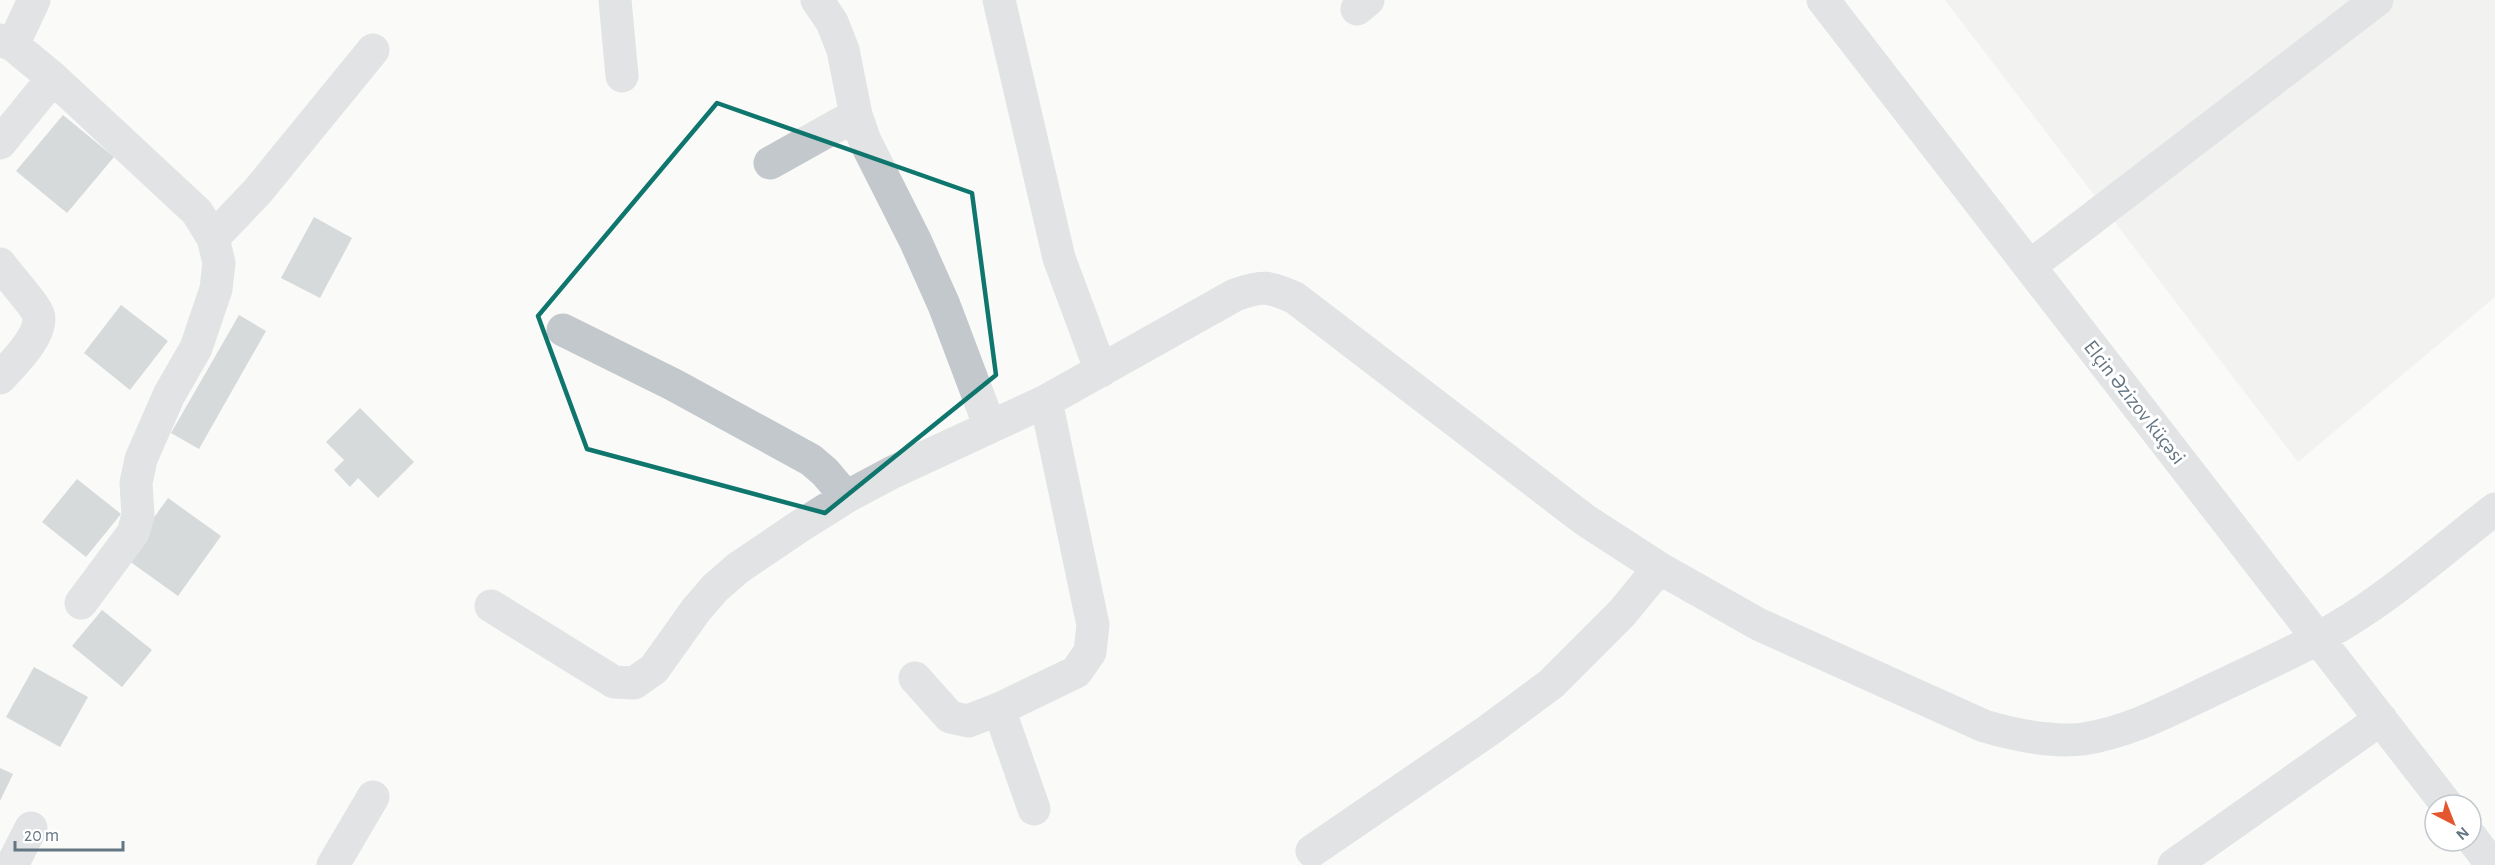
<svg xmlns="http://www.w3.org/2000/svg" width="2495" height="865" font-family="'Alegreya Sans',sans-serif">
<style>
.built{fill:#e8e9e9}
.building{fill:#aab3b9}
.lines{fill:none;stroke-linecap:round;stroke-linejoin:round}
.minor{stroke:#c3c8cc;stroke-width:33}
.marked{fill:none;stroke:#0f766e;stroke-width:4.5;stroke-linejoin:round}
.labels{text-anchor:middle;stroke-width:6;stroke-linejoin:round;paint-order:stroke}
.street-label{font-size:21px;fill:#657683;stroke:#fff}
</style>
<rect width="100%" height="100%" fill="#fafaf8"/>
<!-- built -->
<path class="built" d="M 1945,0 L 2495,0 L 2495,297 L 2298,462 Z"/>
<!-- building -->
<path class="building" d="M 63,115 L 114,157 L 67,213 L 16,171 Z
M 314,217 L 352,238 L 320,298 L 281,278 Z
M 121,305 L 168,341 L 130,390 L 84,353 Z
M 239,315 L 266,331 L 199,449 L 171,433 Z
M 360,408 L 414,462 L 378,498 L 358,478 L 350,487 L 334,470 L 344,460 L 326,442 Z
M 77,479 L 121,514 L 86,557 L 42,522 Z
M 168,498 L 221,536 L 178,596 L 125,558 Z
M 102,610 L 152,650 L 122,687 L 72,646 Z
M 34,667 L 88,697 L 60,747 L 6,717 Z
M 0,768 L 13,774 L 0,801 Z"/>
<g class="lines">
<!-- minor -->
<path class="minor" d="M 615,0 L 622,76
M 817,0 L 832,22 L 843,50 L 856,115 L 865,141 L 915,240 L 944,305 L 990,427
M 999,0 L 1059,258 L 1101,371
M 1823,0 L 2447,805
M 1357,9 L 1368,0
M 0,40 L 13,45 L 34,0
M 13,45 L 53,78 L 197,212 L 213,238 L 219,263 L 216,289 L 196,348 L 169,395 L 141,459 L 136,483 L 138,516 L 133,533 L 81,603
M 0,143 L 53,78
M 770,163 L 856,115
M 213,238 L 257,192 L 373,50
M 0,264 C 7,274 35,305 38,314 C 45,333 12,365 0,378
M 2030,266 L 2377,0
M 563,330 L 674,385 L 811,460 L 825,472 L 846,497
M 491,606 L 614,682 L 634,683 L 654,669 L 696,610 L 715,588 L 738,568 L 797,528 L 846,497 L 891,473 L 1046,401 L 1235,295 C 1262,285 1269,286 1295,298 L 1585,520 L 1659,568 L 1758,624 L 1984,726 C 2015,735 2051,743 2083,739 C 2129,732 2168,711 2210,691 C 2262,666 2318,642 2366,609 C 2411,579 2452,542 2495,509
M 915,678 L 950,717 L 968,721 L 999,709
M 1034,809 L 999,709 L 1076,672 L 1090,652 L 1093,625 L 1046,401
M 2471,837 L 2492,865
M 1312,851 L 1489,730 L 1551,684 L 1622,613 L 1659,568
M 12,865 L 31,828
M 333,865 L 373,797
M 2174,865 L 2381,719"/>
</g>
<!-- marked area -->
<path d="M0 0H2495V865H0ZM 717,103 L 972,193 L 996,375 L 825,513 L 587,449 L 538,316 Z" fill="#fafaf8" fill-opacity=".55" fill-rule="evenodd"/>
<path class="marked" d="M 717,103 L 972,193 L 996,375 L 825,513 L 587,449 L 538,316 Z"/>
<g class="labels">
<!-- street labels -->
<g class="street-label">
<text transform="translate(2135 402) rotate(52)" y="7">Elçin Əzizov küçəsi</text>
</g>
</g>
<!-- north arrow -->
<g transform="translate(2453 823) rotate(138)"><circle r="28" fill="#ffffff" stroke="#c1c8cd" stroke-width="1.5"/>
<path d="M0-4.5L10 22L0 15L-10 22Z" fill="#e4572e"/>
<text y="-9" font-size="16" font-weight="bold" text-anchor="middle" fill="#657683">N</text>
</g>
<!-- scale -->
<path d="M15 841v9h108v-9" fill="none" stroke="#657683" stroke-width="3"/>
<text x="24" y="841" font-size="18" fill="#657683" stroke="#ffffff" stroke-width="4.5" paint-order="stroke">20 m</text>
</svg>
